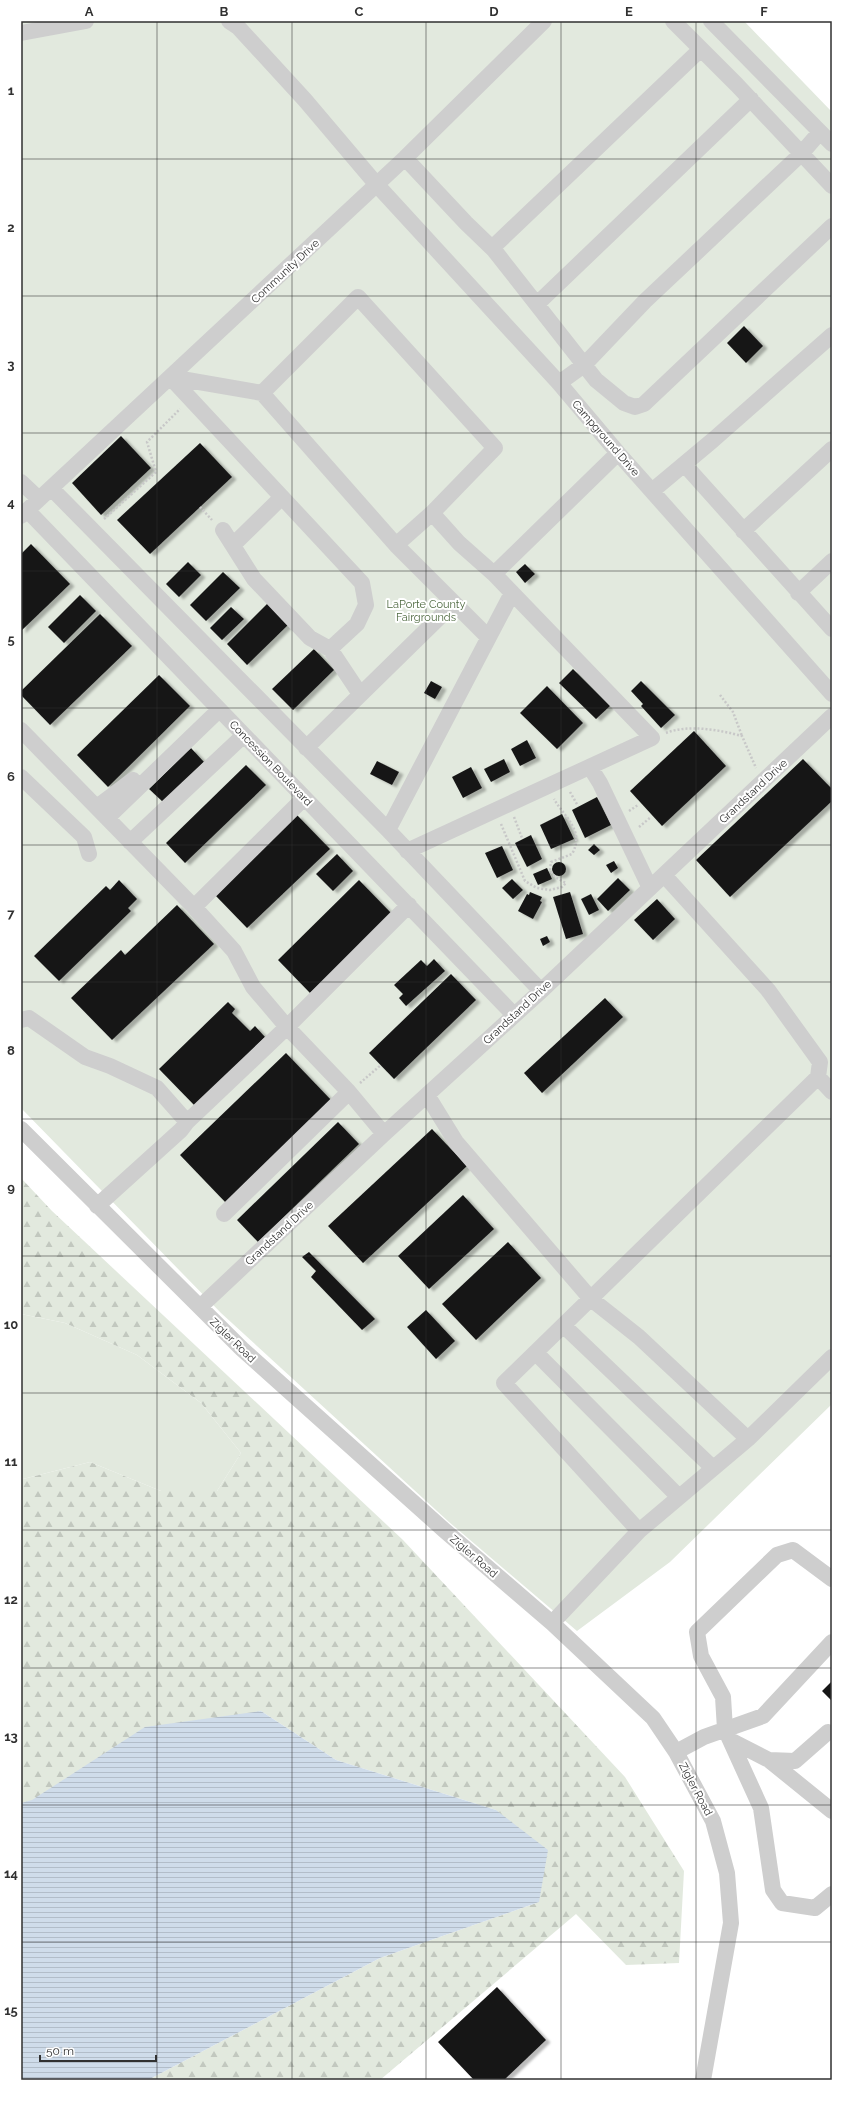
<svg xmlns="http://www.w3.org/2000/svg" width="853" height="2101" font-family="Raleway,sans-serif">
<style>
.green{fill:#e2e9de}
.forest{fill:url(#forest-firs)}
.water{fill:url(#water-rules)}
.building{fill:#181818;filter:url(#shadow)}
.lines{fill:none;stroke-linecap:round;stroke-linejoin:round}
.path{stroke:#c8c8c8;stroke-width:2.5;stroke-dasharray:2 2;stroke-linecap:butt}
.minor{stroke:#cecece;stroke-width:16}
.grid{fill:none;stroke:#313131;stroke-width:1;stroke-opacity:0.55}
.labels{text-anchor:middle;stroke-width:4;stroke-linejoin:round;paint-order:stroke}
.street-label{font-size:11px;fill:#313131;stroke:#fff}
.park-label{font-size:11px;fill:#4f6a41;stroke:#fff}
.neatline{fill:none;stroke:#313131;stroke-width:1.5}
.grid-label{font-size:13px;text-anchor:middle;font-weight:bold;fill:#313131}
</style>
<defs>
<pattern id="forest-firs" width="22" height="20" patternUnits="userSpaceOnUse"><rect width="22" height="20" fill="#e2e9de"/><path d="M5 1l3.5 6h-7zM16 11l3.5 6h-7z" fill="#c2c8bf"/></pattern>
<pattern id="water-rules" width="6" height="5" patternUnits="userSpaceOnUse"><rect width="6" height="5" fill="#cfdcea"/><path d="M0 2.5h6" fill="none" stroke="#b2bdc9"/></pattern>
<filter id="shadow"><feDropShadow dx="4.5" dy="2.5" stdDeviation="1" flood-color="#0004"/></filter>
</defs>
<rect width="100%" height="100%" fill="#fff"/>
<!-- green -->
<path class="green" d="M 21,21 L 744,21 L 832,112 L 832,1404 L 670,1562 L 577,1631 L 449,1522 L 221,1313 L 21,1108 Z
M 21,1314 L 65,1323 L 137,1355 L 201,1403 L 241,1453 L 217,1491 L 161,1491 L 90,1462 L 23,1479 L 21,1478 Z"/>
<!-- forest -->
<path class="forest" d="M 21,1178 L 52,1211 L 403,1540 L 625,1777 L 684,1871 L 679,1963 L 626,1965 L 576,1914 L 380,2080 L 148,2080 L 380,1958 L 539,1902 L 496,1810 L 336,1760 L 261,1711 L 32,1801 L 21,1803 L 21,1478 L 23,1479 L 90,1462 L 161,1491 L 217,1491 L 241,1453 L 201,1403 L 137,1355 L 65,1323 L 21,1314 Z"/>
<!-- water -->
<path class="water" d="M 261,1711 L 336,1760 L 496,1810 L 548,1850 L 539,1902 L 380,1958 L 148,2080 L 21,2080 L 21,1803 L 32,1800 L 145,1727 Z"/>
<!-- building -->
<path class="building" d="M 744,326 L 763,346 L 746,363 L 727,343 Z
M 121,436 L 151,468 L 101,515 L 72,483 Z
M 200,443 L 232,477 L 150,554 L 117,520 Z
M 31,544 L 70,584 L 21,631 L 21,554 Z
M 188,562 L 201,575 L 179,597 L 166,584 Z
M 525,564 L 535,574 L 525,583 L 516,572 Z
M 223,572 L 240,588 L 206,621 L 190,605 Z
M 80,595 L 96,611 L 64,643 L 48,627 Z
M 268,603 L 289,624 L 247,665 L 227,644 Z
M 231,607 L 244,619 L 222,640 L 210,628 Z
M 100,614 L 132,646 L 50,725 L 21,695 L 21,691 Z
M 314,649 L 334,670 L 293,710 L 272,689 Z
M 573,669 L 610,706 L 596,719 L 559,683 Z
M 159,675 L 190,706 L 108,787 L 77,755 Z
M 431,681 L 442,687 L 435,699 L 424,693 Z
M 641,681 L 675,715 L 661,728 L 641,706 L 643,704 L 631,691 Z
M 547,686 L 583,723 L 557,749 L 520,713 Z
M 694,731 L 726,766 L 662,826 L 630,791 Z
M 527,740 L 536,758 L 520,766 L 511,749 Z
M 191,748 L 204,762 L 163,802 L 149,789 Z
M 504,759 L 510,772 L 491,782 L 484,769 Z
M 803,759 L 832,789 L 832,801 L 730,897 L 696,860 Z
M 377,761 L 399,772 L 392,785 L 370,774 Z
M 246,765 L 266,785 L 185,863 L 166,843 Z
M 471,767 L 482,788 L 463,798 L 452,777 Z
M 597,797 L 611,825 L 585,838 L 572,810 Z
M 562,814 L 574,839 L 551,849 L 540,825 Z
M 297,815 L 330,849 L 247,928 L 215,895 Z
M 531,835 L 542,859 L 527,867 L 515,843 Z
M 594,844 L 600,850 L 594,855 L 588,850 Z
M 502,846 L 513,870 L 497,878 L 485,853 Z
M 337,854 L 353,871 L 333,891 L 316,874 Z
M 614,861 L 618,868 L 611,873 L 606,865 Z
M552 869a7 7 0 1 1 14 0a7 7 0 1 1-14 0Z
M 547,868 L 552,879 L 538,885 L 533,874 Z
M 618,878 L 630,890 L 608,911 L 597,899 Z
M 512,879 L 523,890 L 513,899 L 502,888 Z
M 119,880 L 137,899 L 128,908 L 131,911 L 59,981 L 34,956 L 106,886 L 110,890 Z
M 359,880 L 392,914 L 310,993 L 278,960 Z
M 530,892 L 542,897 L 540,901 L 542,902 L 533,919 L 518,911 L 527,894 L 529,895 Z
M 570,892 L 583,934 L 566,939 L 553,897 Z
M 591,894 L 599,910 L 589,915 L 581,899 Z
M 657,899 L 675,919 L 653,940 L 634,920 Z
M 177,905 L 214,944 L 112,1040 L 71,998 L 121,950 L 125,955 Z
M 547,936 L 550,942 L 543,946 L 540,939 Z
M 434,959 L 445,971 L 406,1006 L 399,998 L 403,994 L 394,985 L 421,960 L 427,966 Z
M 451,974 L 476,1000 L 394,1079 L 369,1053 Z
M 605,998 L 623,1017 L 542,1093 L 524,1073 Z
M 228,1002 L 235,1009 L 232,1013 L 250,1031 L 255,1026 L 265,1037 L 195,1106 L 159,1069 Z
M 286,1053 L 333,1102 L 227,1204 L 180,1155 Z
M 338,1122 L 359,1144 L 258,1242 L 237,1220 Z
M 432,1129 L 467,1166 L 363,1263 L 328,1226 Z
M 463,1195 L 494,1229 L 429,1289 L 398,1256 Z
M 508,1242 L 541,1278 L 476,1340 L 442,1304 Z
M 309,1252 L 375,1319 L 362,1330 L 311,1277 L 316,1271 L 302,1257 Z
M 426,1310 L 455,1341 L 436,1359 L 407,1327 Z
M 832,1681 L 832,1701 L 822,1691 Z
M 497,1987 L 546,2040 L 504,2080 L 474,2080 L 438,2042 Z"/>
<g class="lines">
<!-- path -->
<path class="path" d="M 200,507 L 212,520
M 104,519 L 156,472 L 147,442 L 180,409
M 720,695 L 733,712 L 742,736
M 666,733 C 688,724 720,730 742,736 L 756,768
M 570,792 L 578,806
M 629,811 L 638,805
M 514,817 L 522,838
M 501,824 L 525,881 L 537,888 L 550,890 L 562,887 L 566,883 L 555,877 L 550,870 L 551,862 L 572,854 C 585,831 565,818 554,799
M 639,827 L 651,817
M 360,1083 L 381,1065"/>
<!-- minor -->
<path class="minor" d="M 229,21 L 238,27 L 305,100 L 377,185 L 559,383 L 618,453 L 832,694
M 673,21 L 737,85 L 832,186
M 711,21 L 832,144
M 21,33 L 86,21
M 405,158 L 466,223 L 494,250 L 596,380 L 624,403 L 635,407 L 644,404 L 832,226
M 492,248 L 701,49
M 537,304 L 751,99
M 559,383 L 584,365 L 645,301 L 801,154 L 820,132
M 262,393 L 170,377 L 362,583 L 366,605 L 357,624 L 330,649 L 360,694
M 684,464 L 832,629
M 21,482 L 39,499
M 51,488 L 388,830 L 541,991
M 652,491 L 713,440 L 832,335
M 27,510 L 514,1015
M 21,516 L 405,158 L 544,21
M 223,530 L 254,579 L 310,638 L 330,649
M 743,531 L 832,449
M 233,545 L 282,497
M 396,545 L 262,393 L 358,297 L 495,448 L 432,513
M 494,574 L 618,453
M 798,593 L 832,561
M 21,730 L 194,907 L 234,951 L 253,987 L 287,1027 L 349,1092 L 384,1134
M 306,748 L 454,603
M 590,767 L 600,783 L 650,888
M 21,777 L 84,837 L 89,854
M 97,807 L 133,780
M 107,818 L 219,710
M 388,830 L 512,593
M 130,842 L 244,735
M 407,851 L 652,738 L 494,574 L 459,543 L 432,513 L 396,545 L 488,637
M 664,875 L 768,990 L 820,1062 L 818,1077 L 832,1092
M 194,907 L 304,798
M 21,1020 L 29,1018 L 85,1057 L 110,1066 L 157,1088 L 187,1122 L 181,1130 L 97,1206
M 427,1095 L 456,1142 L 591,1299 L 639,1337 L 748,1439
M 187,1122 L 287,1027 L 409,905
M 21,1129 L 242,1349 L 444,1530 L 552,1623 L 653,1718 L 676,1752 L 713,1821 L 727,1873 L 731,1923 L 703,2080
M 224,1214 L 349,1092
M 200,1307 L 384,1134 L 541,991 L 832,716
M 564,1326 L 713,1468
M 536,1353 L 679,1497
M 639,1531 L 504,1383 L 818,1077
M 552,1623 L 639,1531 L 748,1439 L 832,1357
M 828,1732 L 795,1761 L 769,1760 L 730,1740 L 725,1729 L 723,1697 L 701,1656 L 697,1632 L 777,1555 L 793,1550 L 832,1579
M 730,1740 L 761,1808 L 773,1890 L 782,1903 L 815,1908 L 832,1894
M 676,1752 L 704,1737 L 763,1716 L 832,1642
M 769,1760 L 832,1811"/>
</g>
<!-- grid -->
<path class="grid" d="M 157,21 L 157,2080M 292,21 L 292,2080M 426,21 L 426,2080M 561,21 L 561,2080M 696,21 L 696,2080M 21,159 L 832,159M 21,296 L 832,296M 21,433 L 832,433M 21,571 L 832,571M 21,708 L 832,708M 21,845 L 832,845M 21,982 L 832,982M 21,1119 L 832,1119M 21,1256 L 832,1256M 21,1393 L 832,1393M 21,1530 L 832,1530M 21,1668 L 832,1668M 21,1805 L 832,1805M 21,1942 L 832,1942"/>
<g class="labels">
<!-- street labels -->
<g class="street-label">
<text transform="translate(285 271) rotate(-43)" y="4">Community Drive</text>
<text transform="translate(606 438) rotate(49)" y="4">Campground Drive</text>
<text transform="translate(271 763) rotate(46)" y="4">Concession Boulevard</text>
<text transform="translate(753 791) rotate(-43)" y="4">Grandstand Drive</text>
<text transform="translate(517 1012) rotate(-43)" y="4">Grandstand Drive</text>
<text transform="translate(279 1233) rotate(-43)" y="4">Grandstand Drive</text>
<text transform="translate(233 1340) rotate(44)" y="4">Zigler Road</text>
<text transform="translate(474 1556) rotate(41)" y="4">Zigler Road</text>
<text transform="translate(696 1789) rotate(62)" y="4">Zigler Road</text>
</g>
<!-- park labels -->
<g class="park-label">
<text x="426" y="608">LaPorte County<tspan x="426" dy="13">Fairgrounds</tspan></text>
</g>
</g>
<!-- border -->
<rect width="853" height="2101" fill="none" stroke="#ffffff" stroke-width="44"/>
<!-- scale -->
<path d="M40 2055v6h116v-6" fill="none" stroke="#313131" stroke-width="2"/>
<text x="46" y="2055" font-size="12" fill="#313131" stroke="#ffffff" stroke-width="3" paint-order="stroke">50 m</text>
<rect x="22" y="22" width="809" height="2057" class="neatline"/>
<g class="grid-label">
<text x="89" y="16">A</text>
<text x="224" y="16">B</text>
<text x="359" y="16">C</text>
<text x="494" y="16">D</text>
<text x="629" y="16">E</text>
<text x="764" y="16">F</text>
<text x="11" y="95">1</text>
<text x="11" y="232">2</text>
<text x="11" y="369">3</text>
<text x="11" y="507">4</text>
<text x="11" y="644">5</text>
<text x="11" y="781">6</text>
<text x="11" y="918">7</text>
<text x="11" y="1055">8</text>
<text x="11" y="1192">9</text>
<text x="11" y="1329">10</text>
<text x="11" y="1466">11</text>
<text x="11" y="1604">12</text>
<text x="11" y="1741">13</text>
<text x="11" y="1878">14</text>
<text x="11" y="2015">15</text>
</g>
</svg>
